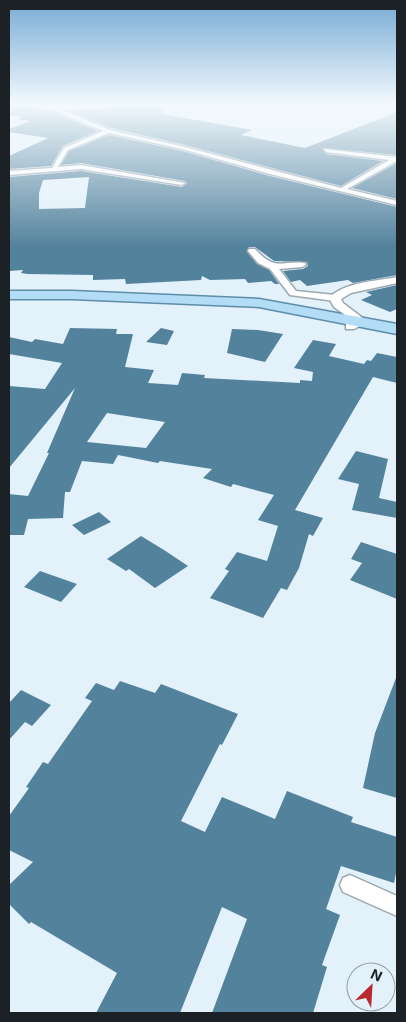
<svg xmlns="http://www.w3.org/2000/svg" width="406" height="1022" font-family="Inter,sans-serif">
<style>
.building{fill:#53829d;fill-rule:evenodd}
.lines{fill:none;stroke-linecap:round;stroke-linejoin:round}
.minor-casing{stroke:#9ba8b0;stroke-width:3}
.tertiary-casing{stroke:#9ba8b0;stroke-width:3}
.primary-casing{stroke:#5d8da9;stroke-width:3}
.minor{fill:#fff;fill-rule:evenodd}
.tertiary{fill:#fff;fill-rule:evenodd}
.primary{fill:#b3ddf6;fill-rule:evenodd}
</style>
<rect width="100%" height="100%" fill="#e3f1fa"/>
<!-- building -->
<path class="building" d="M 9,104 L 52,112 L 98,131 L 63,146 L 51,166 L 9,169 L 9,156 L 48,138 L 9,132 L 9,129 L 30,121 L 17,119 L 23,117 L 9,115 Z
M 147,106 L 163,109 L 162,114 L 252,130 L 241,135 L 305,148 L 397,112 L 397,155 L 323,148 L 326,154 L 383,161 L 341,186 L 185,145 L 111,128 L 69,111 Z
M 109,135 L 182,151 L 270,176 L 397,207 L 397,275 L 353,283 L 348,280 L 307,286 L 300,280 L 291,282 L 283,271 L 303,269 L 308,266 L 307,262 L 274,261 L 255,247 L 249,247 L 247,252 L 257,264 L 269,270 L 279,284 L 275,284 L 271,281 L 248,283 L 245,279 L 210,280 L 202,276 L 201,280 L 126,284 L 125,279 L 93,280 L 93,275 L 27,274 L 21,273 L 23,270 L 9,271 L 9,177 L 81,171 L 182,187 L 187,183 L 185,181 L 81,163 L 61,165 L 69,151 ZM 89,177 L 85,208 L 39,209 L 39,193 L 43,180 Z
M 397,163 L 397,199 L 352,188 Z
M 397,285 L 397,309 L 390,312 L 361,300 L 372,295 L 366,292 Z
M 70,328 L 117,329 L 116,334 L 133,334 L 125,367 L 154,370 L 148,383 L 178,385 L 182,373 L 205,375 L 204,378 L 300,383 L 300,380 L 312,381 L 313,372 L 294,368 L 313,340 L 336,344 L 329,356 L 364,364 L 367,360 L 371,361 L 377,353 L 397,357 L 397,383 L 373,377 L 295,510 L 323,518 L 313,536 L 309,534 L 299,568 L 287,590 L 281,588 L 263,618 L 210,598 L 229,571 L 225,569 L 237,552 L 267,561 L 278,526 L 258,520 L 274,495 L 233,484 L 231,487 L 203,478 L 212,469 L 160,461 L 158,463 L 118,455 L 113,464 L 82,461 L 70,492 L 65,492 L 63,518 L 28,519 L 24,535 L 9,535 L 9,494 L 28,496 L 49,453 L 47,453 L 75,388 L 9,468 L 9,386 L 45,389 L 62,363 L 9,354 L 9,337 L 32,342 L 35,339 L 63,344 ZM 107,413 L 165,422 L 146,448 L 87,442 Z
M 161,328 L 174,331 L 167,345 L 146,342 Z
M 232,329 L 258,330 L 283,334 L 265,362 L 227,353 Z
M 356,451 L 388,459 L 379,498 L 397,502 L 397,518 L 352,510 L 359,484 L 338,479 Z
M 99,512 L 111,522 L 84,535 L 72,525 Z
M 141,536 L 164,550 L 188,566 L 155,588 L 129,569 L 126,571 L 107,559 Z
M 361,542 L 397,554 L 397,599 L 350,580 L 362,563 L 351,559 Z
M 40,571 L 77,584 L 61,602 L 24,587 Z
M 396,678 L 397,678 L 397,798 L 363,788 L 375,733 Z
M 120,681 L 155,693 L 161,684 L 238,714 L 222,745 L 220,744 L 181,821 L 205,832 L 222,797 L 275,819 L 287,791 L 353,817 L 351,822 L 397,837 L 397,868 L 394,883 L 341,866 L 326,909 L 340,915 L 322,965 L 327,967 L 313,1013 L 212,1013 L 247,919 L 222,907 L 180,1013 L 96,1013 L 117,973 L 31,922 L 29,924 L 9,904 L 9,885 L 33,862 L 9,850 L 9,816 L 29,788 L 26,787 L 43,762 L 48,764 L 92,701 L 85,698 L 96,683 L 114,690 Z
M 21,690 L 51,705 L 32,726 L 25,722 L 9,740 L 9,703 Z"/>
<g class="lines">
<!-- minor casing -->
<g class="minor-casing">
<path id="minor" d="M 19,104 L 54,107 L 153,104 L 61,110 L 110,130 L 185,147 L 341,188 L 389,160 L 326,152 L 324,149 L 397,157 L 397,161 L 347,189 L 397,201 L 397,205 L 270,174 L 182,149 L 109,133 L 68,150 L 58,167 L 81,165 L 185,183 L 182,185 L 81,169 L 9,175 L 9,171 L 52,168 L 64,148 L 103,131 L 53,110 Z
M 249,249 L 255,249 C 276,272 280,260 305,263 L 306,265 L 302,267 L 279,269 L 296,291 L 335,295 L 339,298 L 335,301 L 290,295 L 270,269 L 258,263 L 248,251 Z
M 350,875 L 397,896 L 397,916 L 343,892 L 340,885 L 343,878 Z"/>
</g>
<!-- tertiary casing -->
<g class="tertiary-casing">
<path id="tertiary" d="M 397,277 L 397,283 L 351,293 L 341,299 L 343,303 L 368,322 L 354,329 L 346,329 L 346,323 L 353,321 L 334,307 L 329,298 C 344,282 377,281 397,277 Z"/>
</g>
<!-- primary casing -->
<g class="primary-casing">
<path id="primary" d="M 9,291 L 72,291 L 259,299 L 397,324 L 397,334 L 259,307 L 72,299 L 9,299 Z"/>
</g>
<!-- minor -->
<use href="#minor" class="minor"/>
<!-- tertiary -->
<use href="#tertiary" class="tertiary"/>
<!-- primary -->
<use href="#primary" class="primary"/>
</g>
<!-- sky -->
<linearGradient id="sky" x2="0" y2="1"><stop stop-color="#76aad4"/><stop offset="0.42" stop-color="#f2f9fd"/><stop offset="1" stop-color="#f2f9fd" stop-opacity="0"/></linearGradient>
<rect width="406" height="247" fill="url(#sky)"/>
<!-- border -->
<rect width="406" height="1022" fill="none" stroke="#1b2124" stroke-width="20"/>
<!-- north arrow -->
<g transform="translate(371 987) rotate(25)"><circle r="24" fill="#e3f1fa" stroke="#939ea4"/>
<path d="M0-4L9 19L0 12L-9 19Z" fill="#b9292d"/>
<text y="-8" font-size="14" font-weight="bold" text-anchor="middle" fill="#1b2124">N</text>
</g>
</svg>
